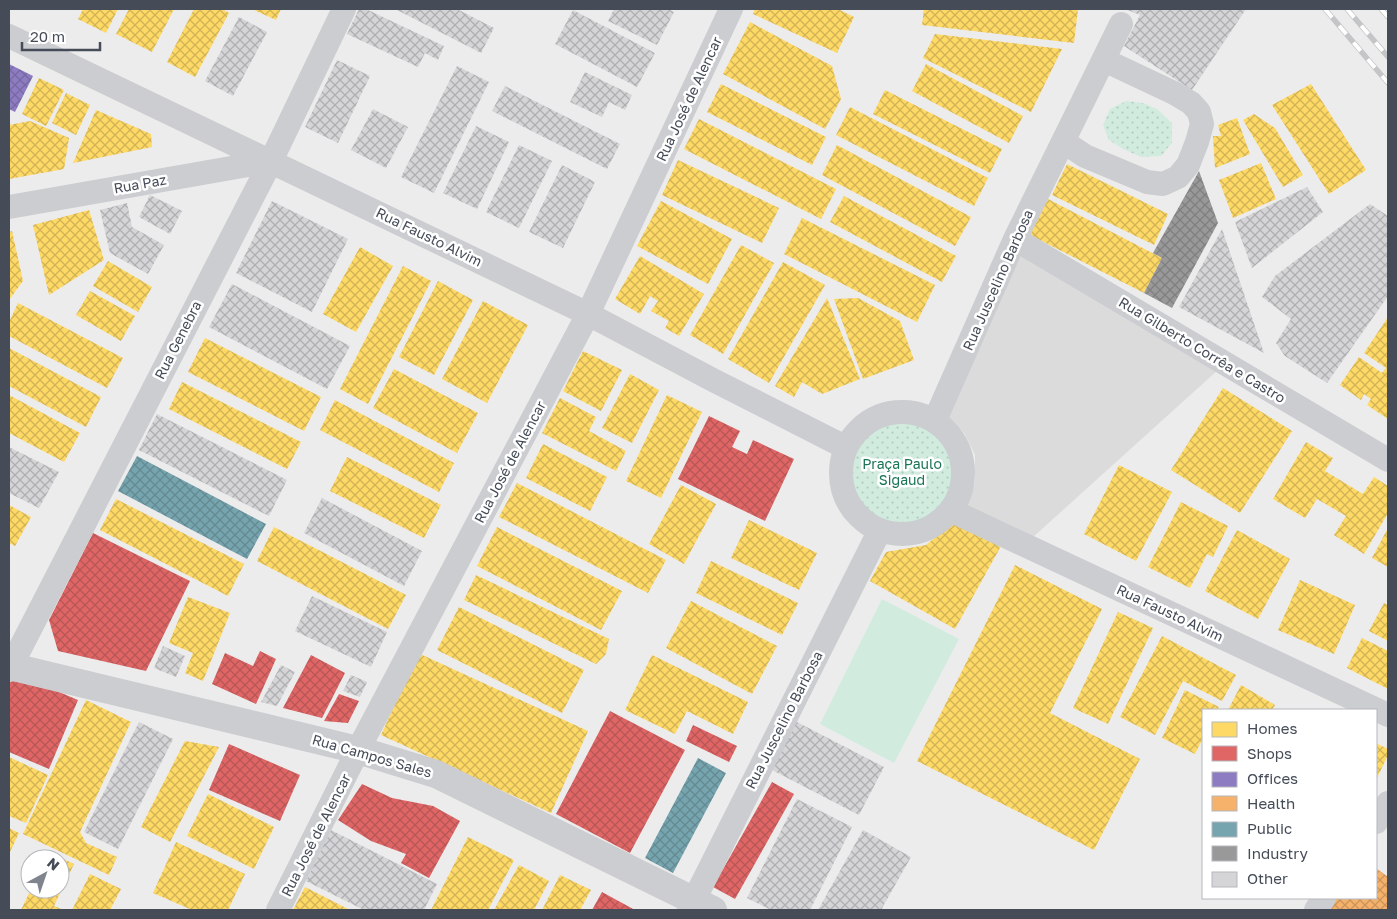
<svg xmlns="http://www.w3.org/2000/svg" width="1397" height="919" font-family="'Golos Text',sans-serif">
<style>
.education{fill:#dbdbdc}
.green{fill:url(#green-dots)}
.pitch{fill:#d1ecdf}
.homes{fill:url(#homes-cross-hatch)}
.shops{fill:url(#shops-cross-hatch)}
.offices{fill:url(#offices-cross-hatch)}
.health{fill:url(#health-cross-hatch)}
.public{fill:url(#public-cross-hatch)}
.industry{fill:url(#industry-cross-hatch)}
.building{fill:url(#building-cross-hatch)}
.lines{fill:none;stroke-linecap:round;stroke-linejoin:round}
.street{stroke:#cbcdd0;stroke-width:24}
.secondary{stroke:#cbcdd1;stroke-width:28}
.rail-casing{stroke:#c4c5c7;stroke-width:5.5}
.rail{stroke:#fff;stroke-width:4;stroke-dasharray:11;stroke-linecap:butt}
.labels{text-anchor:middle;stroke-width:5;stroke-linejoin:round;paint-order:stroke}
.street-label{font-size:14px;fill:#454c58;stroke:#fff}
.park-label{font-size:14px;fill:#197556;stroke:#fff}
</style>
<defs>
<pattern id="green-dots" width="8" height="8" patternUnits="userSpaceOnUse" patternTransform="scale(1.25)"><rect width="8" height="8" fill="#d1ecdf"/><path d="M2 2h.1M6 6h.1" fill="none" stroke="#b5ccc1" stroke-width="1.8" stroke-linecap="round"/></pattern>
<pattern id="homes-cross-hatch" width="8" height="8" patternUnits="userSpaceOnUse" patternTransform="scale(1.25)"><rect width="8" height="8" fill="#ffd966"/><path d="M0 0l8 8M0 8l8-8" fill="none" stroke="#d0b257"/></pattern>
<pattern id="shops-cross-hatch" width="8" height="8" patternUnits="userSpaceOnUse" patternTransform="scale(1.25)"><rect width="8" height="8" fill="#e06666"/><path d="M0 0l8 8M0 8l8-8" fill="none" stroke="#b75657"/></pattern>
<pattern id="offices-cross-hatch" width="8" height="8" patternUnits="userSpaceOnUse" patternTransform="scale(1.25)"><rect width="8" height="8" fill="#8e7cc3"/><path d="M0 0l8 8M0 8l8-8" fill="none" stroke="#7668a1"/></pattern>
<pattern id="health-cross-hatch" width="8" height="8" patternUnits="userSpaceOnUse" patternTransform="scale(1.25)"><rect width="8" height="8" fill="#f6b26b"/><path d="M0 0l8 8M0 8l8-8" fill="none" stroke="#c9935b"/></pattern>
<pattern id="public-cross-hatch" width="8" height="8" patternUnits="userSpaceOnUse" patternTransform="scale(1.25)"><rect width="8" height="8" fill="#76a5af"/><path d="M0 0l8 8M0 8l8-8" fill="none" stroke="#638991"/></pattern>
<pattern id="industry-cross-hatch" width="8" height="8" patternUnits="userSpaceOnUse" patternTransform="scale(1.25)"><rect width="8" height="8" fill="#999"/><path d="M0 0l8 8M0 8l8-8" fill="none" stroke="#7f7f80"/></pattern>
<pattern id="building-cross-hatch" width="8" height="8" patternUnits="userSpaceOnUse" patternTransform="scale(1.25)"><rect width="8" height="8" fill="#d5d4d7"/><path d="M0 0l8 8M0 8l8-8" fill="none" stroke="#afaeb1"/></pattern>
</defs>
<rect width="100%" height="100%" fill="#edecec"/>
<!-- education -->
<path class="education" d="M 1021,254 L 1218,370 L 1032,538 L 964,507 L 975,483 L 975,455 L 964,433 L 946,417 Z"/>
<!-- green -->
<path class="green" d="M 1126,101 L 1143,103 L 1157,109 L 1172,123 L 1172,143 L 1161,156 L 1141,157 L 1123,149 L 1109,140 L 1103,125 L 1110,109 Z
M850 472a52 52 0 1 1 104 0a52 52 0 1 1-104 0Z"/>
<!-- pitch -->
<path class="pitch" d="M 882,599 L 959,639 L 894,763 L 820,724 Z"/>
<!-- homes -->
<path class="homes" d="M 83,9 L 118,9 L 106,33 L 78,19 Z
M 129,9 L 174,9 L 152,52 L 116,34 Z
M 194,9 L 222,9 L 229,13 L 195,77 L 167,62 Z
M 252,9 L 281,9 L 276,20 Z
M 755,9 L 838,9 L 854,17 L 837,53 L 753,14 Z
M 924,9 L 1078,9 L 1074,43 L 922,25 Z
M 750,22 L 832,66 L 841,99 L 825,129 L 723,74 Z
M 935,34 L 1062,49 L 1031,112 L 923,58 Z
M 926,64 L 1023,116 L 1009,143 L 912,91 Z
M 39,78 L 64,90 L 46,126 L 22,114 Z
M 721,84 L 826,137 L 812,165 L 707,112 Z
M 1311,84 L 1366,170 L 1329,194 L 1272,105 Z
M 885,90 L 1002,149 L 990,173 L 873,114 Z
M 66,93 L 90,105 L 76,135 L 52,123 Z
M 850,107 L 988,178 L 974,206 L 836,135 Z
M 96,110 L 151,134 L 152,147 L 73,163 Z
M 1254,114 L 1275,128 L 1303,175 L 1283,187 L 1243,120 Z
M 1237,118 L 1250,154 L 1215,168 L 1213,136 L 1221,136 L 1218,125 Z
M 699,119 L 836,189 L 821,219 L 684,149 Z
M 30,121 L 69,138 L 64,169 L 9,179 L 9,125 Z
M 837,145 L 971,217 L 955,246 L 822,175 Z
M 678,160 L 779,208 L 762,243 L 662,195 Z
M 1261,163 L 1276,199 L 1233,218 L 1219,180 Z
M 1067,164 L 1168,214 L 1154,245 L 1052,195 Z
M 844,196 L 956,256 L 942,282 L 830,222 Z
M 1048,199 L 1162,258 L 1144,293 L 1030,235 Z
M 661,201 L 732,239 L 708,284 L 637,246 Z
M 89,210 L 104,260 L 49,295 L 33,225 Z
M 802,218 L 935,285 L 917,322 L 784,254 Z
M 12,231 L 23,281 L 9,300 L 9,232 Z
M 741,245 L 774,263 L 723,354 L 690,335 Z
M 360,247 L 393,266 L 356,332 L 323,314 Z
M 640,256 L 704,294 L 679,336 L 665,328 L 669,321 L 651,311 L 658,301 L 650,296 L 640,314 L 615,299 Z
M 108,261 L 152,287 L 138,312 L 93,286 Z
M 783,262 L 825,285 L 769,383 L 728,359 Z
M 403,266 L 431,281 L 368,404 L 340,389 Z
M 438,281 L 473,300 L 434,375 L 399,357 Z
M 90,291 L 135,316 L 121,341 L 76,315 Z
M 827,298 L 860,379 L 822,394 L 802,382 L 794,397 L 775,386 Z
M 858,298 L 900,321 L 914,360 L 863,379 L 834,299 Z
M 483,301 L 528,325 L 487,403 L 442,379 Z
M 18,303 L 123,358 L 107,388 L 9,336 L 9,322 Z
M 1388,317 L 1388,419 L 1367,405 L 1371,399 L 1364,394 L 1361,400 L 1340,385 L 1359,357 L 1382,373 L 1386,368 L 1364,353 Z
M 205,338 L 321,397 L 304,431 L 188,372 Z
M 9,348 L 101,397 L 86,427 L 9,386 Z
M 583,351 L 622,370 L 601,411 L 563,391 Z
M 394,369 L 478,413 L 457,453 L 373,408 Z
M 630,374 L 659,390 L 632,443 L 602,428 Z
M 182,382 L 301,442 L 287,469 L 169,409 Z
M 1223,388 L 1292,431 L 1240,513 L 1171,470 Z
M 9,395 L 80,433 L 64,462 L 9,433 Z
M 667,395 L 702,412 L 661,498 L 626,481 Z
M 560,398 L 596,417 L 589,431 L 626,451 L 616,471 L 542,433 Z
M 335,400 L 454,463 L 439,492 L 320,430 Z
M 1306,442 L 1333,458 L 1325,471 L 1363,494 L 1374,477 L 1388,486 L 1388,513 L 1364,554 L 1334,535 L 1346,516 L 1317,499 L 1305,518 L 1273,499 Z
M 543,444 L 607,477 L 590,511 L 526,478 Z
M 347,457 L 441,505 L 424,538 L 330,491 Z
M 1119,465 L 1172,492 L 1136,561 L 1084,534 Z
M 517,483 L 666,560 L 648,593 L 499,517 Z
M 681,485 L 716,504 L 684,564 L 649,544 Z
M 116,499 L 244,564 L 228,596 L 100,530 Z
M 1181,502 L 1228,526 L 1213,557 L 1207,554 L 1190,588 L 1148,567 Z
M 9,505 L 31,517 L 15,546 L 9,543 Z
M 749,520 L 817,553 L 799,590 L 731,558 Z
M 955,521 L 1001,546 L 955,629 L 870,581 L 886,552 L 926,545 Z
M 274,527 L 406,595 L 388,629 L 257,561 Z
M 497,527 L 622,591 L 601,630 L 477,566 Z
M 1388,528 L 1388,567 L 1372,558 Z
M 1237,530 L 1290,559 L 1258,619 L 1205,591 Z
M 711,561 L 798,603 L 782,635 L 696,593 Z
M 1015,565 L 1102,609 L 1050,713 L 1140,759 L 1094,850 L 917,761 Z
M 476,575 L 609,639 L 606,654 L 596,664 L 464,600 Z
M 1300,580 L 1355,605 L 1334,654 L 1278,630 Z
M 188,597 L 230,613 L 203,681 L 185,673 L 193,653 L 169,643 Z
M 691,601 L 777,646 L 752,694 L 666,648 Z
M 1384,603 L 1388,605 L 1388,641 L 1369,631 Z
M 459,607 L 584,670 L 562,713 L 437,650 Z
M 1118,612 L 1153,628 L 1108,724 L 1073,708 Z
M 1162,636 L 1236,675 L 1222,701 L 1183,681 L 1155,735 L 1120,717 Z
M 1362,638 L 1388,651 L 1388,689 L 1347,668 Z
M 418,653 L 588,731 L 551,813 L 381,735 Z
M 652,655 L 748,702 L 733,734 L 687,711 L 675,734 L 625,710 Z
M 1241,685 L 1275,705 L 1272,710 L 1228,710 Z
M 1185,690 L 1219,707 L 1217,710 L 1203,710 L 1203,738 L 1195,754 L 1162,738 Z
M 86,700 L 131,722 L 80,832 L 86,843 L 117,857 L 109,875 L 23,834 Z
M 185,741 L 219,747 L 170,842 L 141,827 Z
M 1376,743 L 1388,749 L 1388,755 L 1376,780 Z
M 9,757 L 48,775 L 26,823 L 9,816 Z
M 208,794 L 274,827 L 254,869 L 187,836 Z
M 9,828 L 19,833 L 9,854 Z
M 468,837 L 514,860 L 488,910 L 431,910 Z
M 176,842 L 245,874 L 228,910 L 192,910 L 153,893 Z
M 49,852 L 74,864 L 54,906 L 64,910 L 21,910 L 31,889 L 60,889 L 60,859 L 46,859 Z
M 519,865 L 549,881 L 534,910 L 494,910 Z
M 90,874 L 121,889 L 110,910 L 72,910 Z
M 560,875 L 591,890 L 580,910 L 542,910 Z
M 305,887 L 350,910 L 293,910 Z"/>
<!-- shops -->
<path class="shops" d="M 709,416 L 740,431 L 732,447 L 747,454 L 753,440 L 794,459 L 765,521 L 678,479 Z
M 93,533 L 190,581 L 146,671 L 58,651 L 49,620 Z
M 260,651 L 276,659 L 256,704 L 212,684 L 225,653 L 253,666 Z
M 311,655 L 345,673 L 322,718 L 283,708 Z
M 12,672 L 78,700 L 49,769 L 9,752 L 9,681 Z
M 339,694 L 359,701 L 348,723 L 324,721 Z
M 610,711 L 685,750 L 630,853 L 556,814 Z
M 693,725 L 737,746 L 729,762 L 686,741 Z
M 229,744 L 300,775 L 280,821 L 209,790 Z
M 772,782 L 794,794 L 735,899 L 713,887 Z
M 362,784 L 392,798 L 433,806 L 460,821 L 429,878 L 401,863 L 406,854 L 371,841 L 338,820 Z
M 602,892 L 635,910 L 592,910 Z"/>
<!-- offices -->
<path class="offices" d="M 9,64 L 33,76 L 15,112 L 9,109 Z"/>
<!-- health -->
<path class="health" d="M 1376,868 L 1388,877 L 1388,910 L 1323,910 L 1332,898 L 1376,898 Z"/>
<!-- public -->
<path class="public" d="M 137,456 L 266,524 L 247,559 L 118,491 Z
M 698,758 L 726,773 L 673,873 L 645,858 Z"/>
<!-- industry -->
<path class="industry" d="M 1199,171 L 1218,223 L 1172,308 L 1144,293 L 1162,258 L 1153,253 Z"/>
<!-- building -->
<path class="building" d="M 359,9 L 366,9 L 444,46 L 438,60 L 425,53 L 418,67 L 347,34 Z
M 395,9 L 457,9 L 494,28 L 481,53 Z
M 614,9 L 668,9 L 674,12 L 657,45 L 608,21 Z
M 1125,9 L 1246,9 L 1192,90 L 1124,46 L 1140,15 Z
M 573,10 L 655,53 L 637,87 L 555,44 Z
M 239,17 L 267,32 L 233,96 L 205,81 Z
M 337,60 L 370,76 L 338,143 L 305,127 Z
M 457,66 L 489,82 L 434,193 L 401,177 Z
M 585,72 L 632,95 L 625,110 L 609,102 L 602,117 L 570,102 Z
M 505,86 L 620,144 L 607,169 L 492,111 Z
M 373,109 L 408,127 L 386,168 L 351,150 Z
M 476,126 L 509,142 L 477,209 L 443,193 Z
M 519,145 L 552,161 L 519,228 L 486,212 Z
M 562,165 L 595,182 L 563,248 L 529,232 Z
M 1307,187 L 1323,212 L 1252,268 L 1235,222 Z
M 150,195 L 182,211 L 170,234 L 139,217 Z
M 272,201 L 348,239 L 312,312 L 236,273 Z
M 127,203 L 132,227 L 164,245 L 148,274 L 110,253 L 100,210 Z
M 1370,204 L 1388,216 L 1388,296 L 1327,383 L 1285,356 L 1276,343 L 1291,319 L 1262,297 L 1275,276 Z
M 1222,229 L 1264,353 L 1179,307 Z
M 232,284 L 350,346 L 327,389 L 209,327 Z
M 157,414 L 287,480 L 269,516 L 139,450 Z
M 9,447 L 59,472 L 39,508 L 9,493 Z
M 322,498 L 422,551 L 404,586 L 304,533 Z
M 312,596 L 387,632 L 371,667 L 295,631 Z
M 163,646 L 185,656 L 176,677 L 154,668 Z
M 281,665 L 295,672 L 277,706 L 261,702 Z
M 351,675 L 367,682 L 360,697 L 343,691 Z
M 795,721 L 884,767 L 859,815 L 770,769 Z
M 139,722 L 173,739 L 118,849 L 84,832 Z
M 797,799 L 852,827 L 810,910 L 771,910 L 747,898 Z
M 331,830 L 437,884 L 424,910 L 364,910 L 306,881 Z
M 863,830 L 911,857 L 881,910 L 818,910 Z"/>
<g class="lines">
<!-- street -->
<path class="street" d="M 9,36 L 588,314 L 713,380 L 845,447
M 1064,142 L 1085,156 L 1147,182 L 1163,184 L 1178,177 L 1188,165 L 1197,142 L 1202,124 L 1199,112 L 1191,103 L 1174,93 L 1104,60
M 9,207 L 271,161
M 1015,239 L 1388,460
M841 473a61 61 0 1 1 122 0a61 61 0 1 1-122 0Z
M 935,420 L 1015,239 L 1121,24
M 952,511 L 1388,715
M 9,670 L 271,161 L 344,9
M 1376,822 L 1388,803
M 278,910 L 358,750 L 588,314 L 731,9
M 689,910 L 880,530
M 1316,910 L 1324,898"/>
<!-- secondary -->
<path class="secondary" d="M 9,666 L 358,750 L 436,774 L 713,910"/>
<!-- rail casing -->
<g class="rail-casing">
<path id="rail" d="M 1325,9 L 1388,83
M 1347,9 L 1388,57
M 1381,9 L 1388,17"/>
</g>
<!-- rail -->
<use href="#rail" class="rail"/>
</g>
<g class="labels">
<!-- street labels -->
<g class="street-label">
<text transform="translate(689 99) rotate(-65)" y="5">Rua José de Alencar</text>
<text transform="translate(140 184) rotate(-10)" y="5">Rua Paz</text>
<text transform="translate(429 237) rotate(26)" y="5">Rua Fausto Alvim</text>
<text transform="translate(998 280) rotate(-66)" y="5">Rua Juscelino Barbosa</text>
<text transform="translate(178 340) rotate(-63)" y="5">Rua Genebra</text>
<text transform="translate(1202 350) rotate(31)" y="5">Rua Gilberto Corrêa e Castro</text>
<text transform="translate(510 462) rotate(-62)" y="5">Rua José de Alencar</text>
<text transform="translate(1170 613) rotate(25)" y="5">Rua Fausto Alvim</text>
<text transform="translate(784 720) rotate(-63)" y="5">Rua Juscelino Barbosa</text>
<text transform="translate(372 756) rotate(16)" y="5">Rua Campos Sales</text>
<text transform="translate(316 835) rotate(-63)" y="5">Rua José de Alencar</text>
</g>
<!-- park labels -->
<g class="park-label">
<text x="902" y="469">Praça Paulo<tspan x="902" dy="16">Sigaud</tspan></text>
</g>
</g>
<!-- border -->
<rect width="1397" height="919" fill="none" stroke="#454c58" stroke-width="20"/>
<!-- legend -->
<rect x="1202" y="709" width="175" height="190" fill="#ffffff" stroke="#b5b7bc"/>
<rect x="1212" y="722" width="25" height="15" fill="#ffd966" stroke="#b5b7bc"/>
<text x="1247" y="734" font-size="15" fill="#454c58">Homes</text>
<rect x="1212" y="746" width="25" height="15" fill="#e06666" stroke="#b5b7bc"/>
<text x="1247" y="759" font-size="15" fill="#454c58">Shops</text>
<rect x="1212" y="772" width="25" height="15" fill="#8e7cc3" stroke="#b5b7bc"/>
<text x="1247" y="784" font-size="15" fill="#454c58">Offices</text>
<rect x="1212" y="796" width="25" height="15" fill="#f6b26b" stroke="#b5b7bc"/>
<text x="1247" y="809" font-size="15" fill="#454c58">Health</text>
<rect x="1212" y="822" width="25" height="15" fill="#76a5af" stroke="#b5b7bc"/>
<text x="1247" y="834" font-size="15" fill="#454c58">Public</text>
<rect x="1212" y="846" width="25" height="15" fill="#999999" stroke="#b5b7bc"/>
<text x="1247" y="859" font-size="15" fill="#454c58">Industry</text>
<rect x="1212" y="872" width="25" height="15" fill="#d5d4d7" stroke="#b5b7bc"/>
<text x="1247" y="884" font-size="15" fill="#454c58">Other</text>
<!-- north arrow -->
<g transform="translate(45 874) rotate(40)"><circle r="24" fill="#ffffff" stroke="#b5b7bc"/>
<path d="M0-4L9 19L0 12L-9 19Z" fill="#80848c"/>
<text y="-8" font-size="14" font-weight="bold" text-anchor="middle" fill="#454c58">N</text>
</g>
<!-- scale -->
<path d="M22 42v8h78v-8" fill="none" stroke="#454c58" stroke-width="2.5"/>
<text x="30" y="42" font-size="15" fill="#454c58" stroke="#ffffff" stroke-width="4" paint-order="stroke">20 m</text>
</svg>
